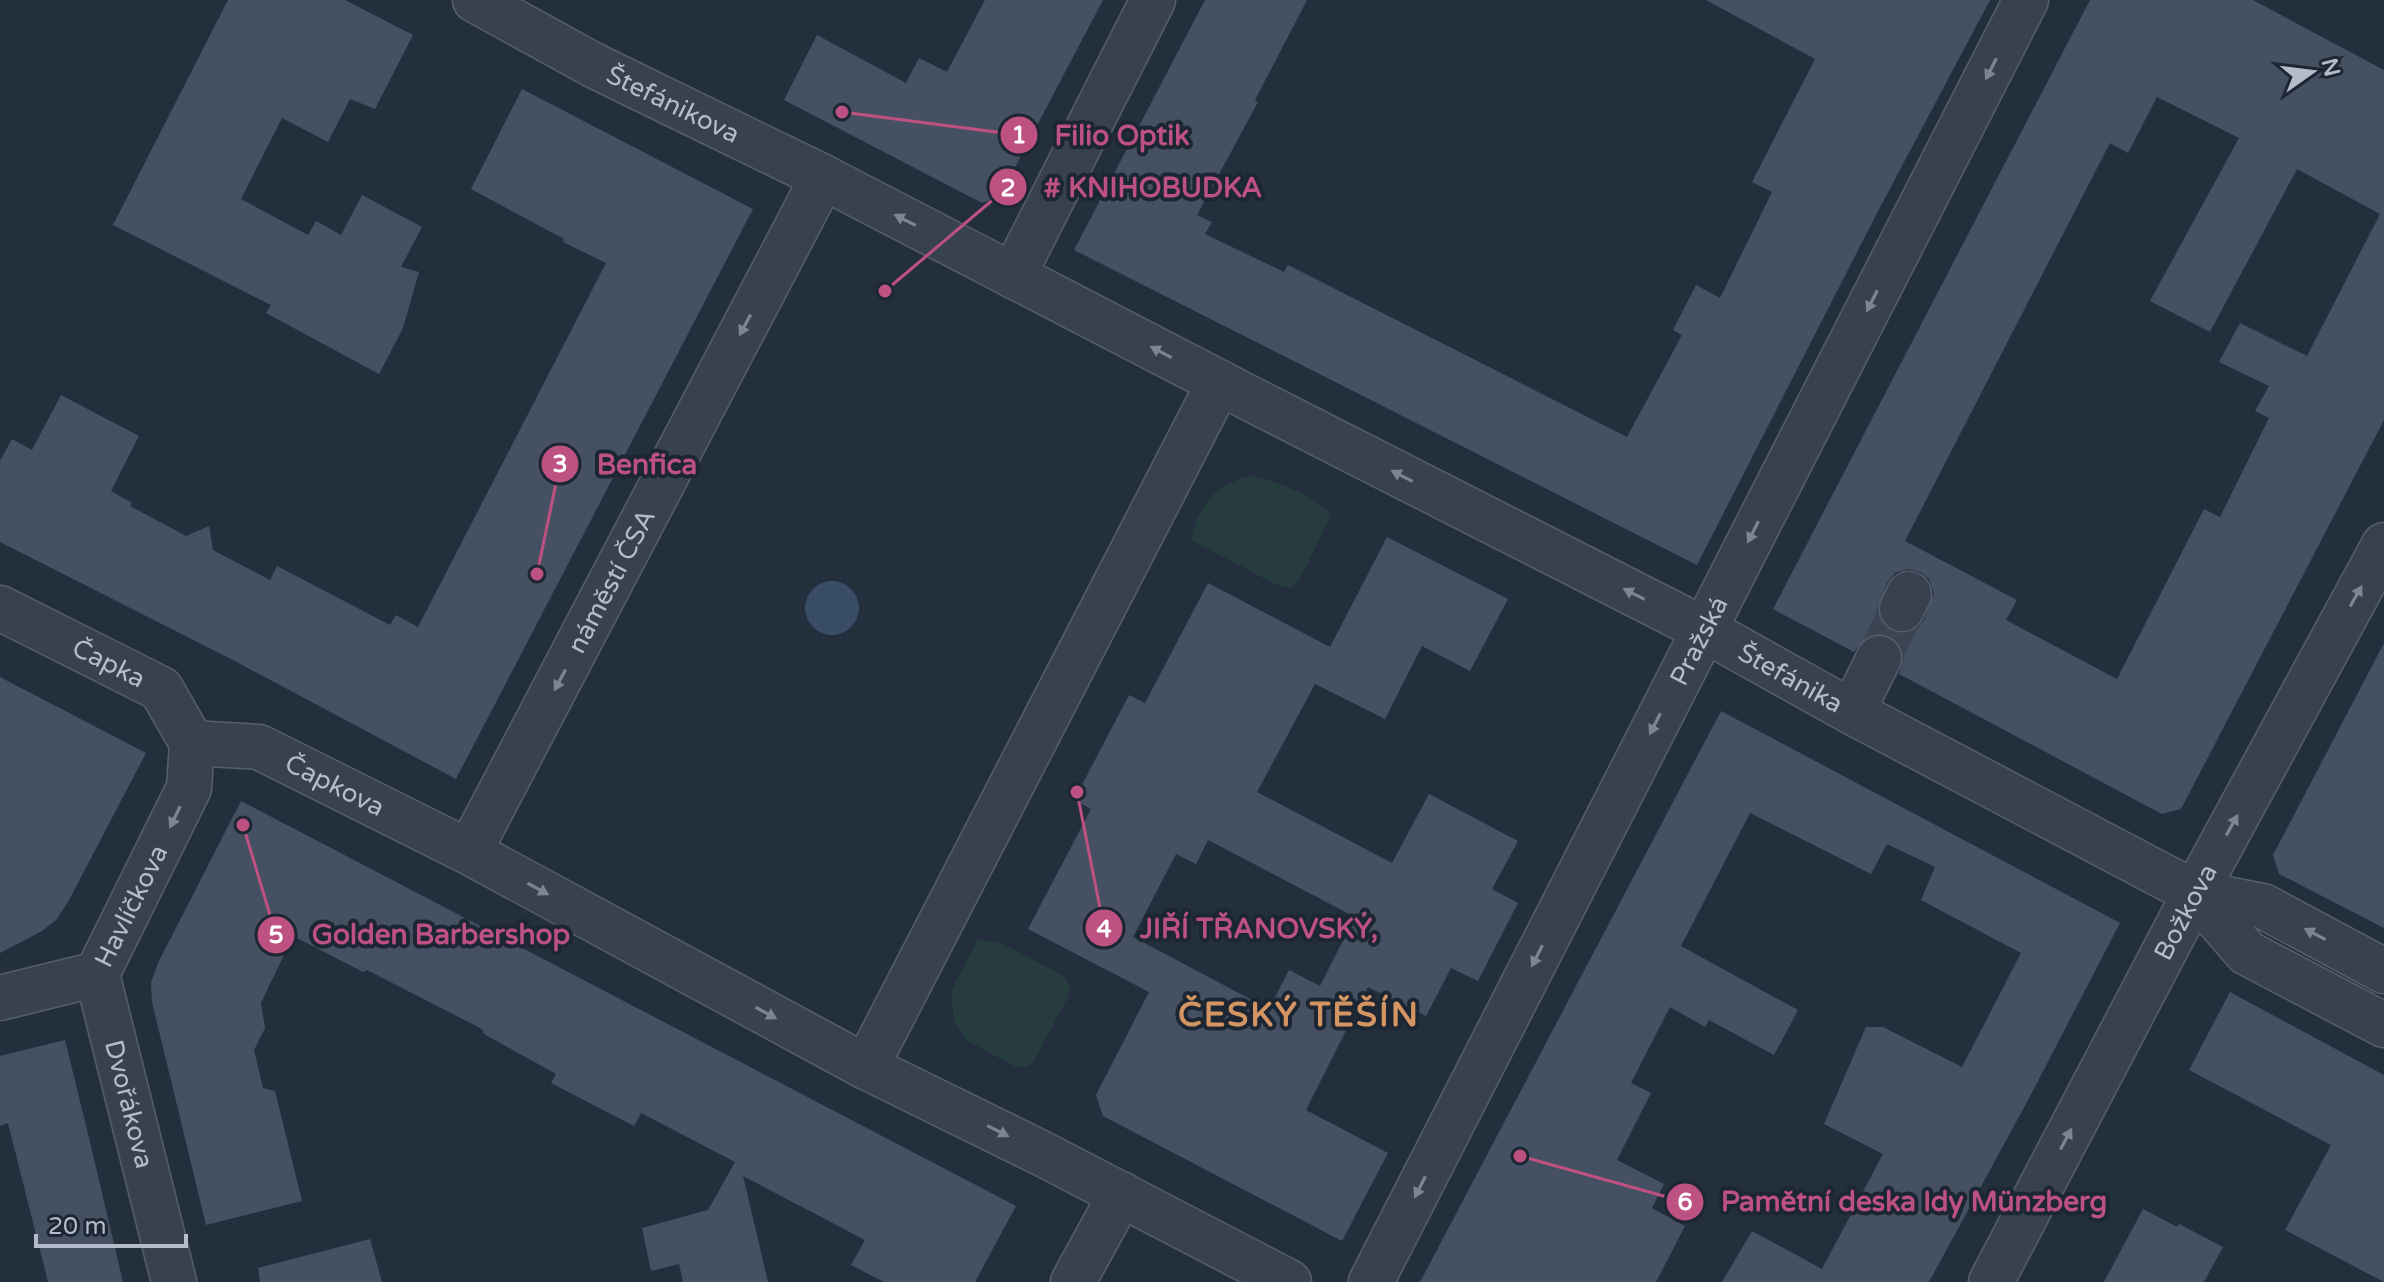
<svg xmlns="http://www.w3.org/2000/svg" width="2384" height="1282" font-family="'Varela Round',sans-serif">
<style>
.green{fill:#263c3f}
.water{fill:#394c67}
.building{fill:#455162;fill-rule:evenodd}
.lines{fill:none;stroke-linecap:round;stroke-linejoin:round}
.minor-tunnel{stroke:#3a4453;stroke-width:44;stroke-dasharray:44 22;stroke-linecap:butt}
.minor-casing{stroke:#565f6c;stroke-width:47}
.minor{stroke:#38414e;stroke-width:44}
.oneway{fill:#7c8592}
.labels{text-anchor:middle;stroke-width:8;stroke-linejoin:round;paint-order:stroke}
.street-label{font-size:26px;fill:#b4bcc9;stroke:#1d2633}
.district-label{font-size:34px;font-weight:bold;letter-spacing:2px;fill:#d59563;stroke:#1d2633}
.leader{fill:none;stroke:#bd5182;stroke-width:3}
.callout-dot{fill:#bd5182;stroke:#1d2633;stroke-width:3}
.mark-label{font-size:24px;text-anchor:middle;font-weight:bold;fill:#fff}
.callout-label{font-size:28px;text-anchor:middle;font-weight:bold;fill:#bd5182;stroke:#1d2633;stroke-width:8;stroke-linejoin:round;paint-order:stroke}
</style>
<rect width="100%" height="100%" fill="#242f3e"/>
<!-- green -->
<path class="green" d="M 1250,476 C 1273,480 1319,496 1331,516 L 1299,581 L 1291,588 L 1277,585 L 1191,540 C 1198,505 1215,485 1250,476 Z
M 978,939 L 1001,943 L 1064,976 L 1070,985 L 1068,997 L 1034,1061 L 1027,1066 L 1016,1067 L 966,1040 L 954,1020 L 951,991 Z"/>
<!-- water -->
<path class="water" d="M805 608a27 27 0 1 1 54 0a27 27 0 1 1-54 0Z"/>
<!-- building -->
<path class="building" d="M 228,0 L 345,0 L 413,35 L 375,109 L 350,99 L 328,142 L 282,118 L 241,199 L 308,235 L 316,221 L 341,235 L 362,195 L 422,227 L 401,267 L 419,272 L 403,328 L 379,374 L 266,313 L 271,305 L 113,225 Z
M 985,0 L 1103,0 L 1000,196 L 982,203 L 784,100 L 817,35 L 906,83 L 919,58 L 947,72 Z
M 1205,0 L 1307,0 L 1255,100 L 1258,102 L 1197,215 L 1212,222 L 1205,234 L 1284,272 L 1288,265 L 1627,437 L 1682,335 L 1673,330 L 1696,285 L 1720,298 L 1772,192 L 1752,182 L 1815,59 L 1706,0 L 1990,0 L 1876,215 L 1697,565 L 1074,250 Z
M 2090,0 L 2253,0 L 2384,70 L 2384,420 L 2181,809 L 2162,814 L 1899,674 L 1904,656 L 1900,645 L 1891,636 L 1878,633 L 1866,637 L 1854,652 L 1773,609 ZM 2157,97 L 2239,138 L 2150,301 L 2210,332 L 2297,169 L 2380,214 L 2307,356 L 2240,323 L 2219,362 L 2269,386 L 2255,411 L 2269,418 L 2220,517 L 2204,509 L 2117,679 L 2006,620 L 2017,600 L 1905,541 L 2110,143 L 2128,153 ZM 1908,569 L 1920,572 L 1929,579 L 1934,593 L 1924,620 L 1916,630 L 1903,634 L 1891,631 L 1882,624 L 1877,610 L 1887,583 L 1895,573 Z
M 522,89 L 753,209 L 456,779 L 229,658 L 0,542 L 0,461 L 12,439 L 32,450 L 61,395 L 139,436 L 111,491 L 132,503 L 130,506 L 186,536 L 209,526 L 213,550 L 270,580 L 277,566 L 390,625 L 396,615 L 418,627 L 606,263 L 563,242 L 564,239 L 471,189 Z
M 1387,537 L 1508,599 L 1470,671 L 1422,646 L 1385,719 L 1315,684 L 1257,792 L 1392,863 L 1429,794 L 1518,841 L 1492,889 L 1518,903 L 1478,981 L 1451,968 L 1426,1016 L 1368,987 L 1306,1110 L 1388,1153 L 1342,1241 L 1103,1116 L 1096,1095 L 1149,992 L 1028,929 L 1091,809 L 1074,800 L 1129,695 L 1145,703 L 1208,583 L 1330,647 ZM 1208,840 L 1355,917 L 1320,986 L 1289,970 L 1269,1009 L 1133,937 L 1176,854 L 1196,864 Z
M 2384,643 L 2384,928 L 2279,874 L 2273,855 Z
M 0,677 L 146,753 L 68,902 L 56,920 L 42,931 L 0,953 Z
M 1721,711 L 2120,923 L 2027,1102 L 1929,1282 L 1722,1282 L 1752,1231 L 1822,1269 L 1883,1154 L 1824,1124 L 1866,1027 L 1883,1027 L 1962,1067 L 2021,953 L 1921,900 L 1935,867 L 1887,844 L 1871,874 L 1750,813 L 1681,946 L 1798,1010 L 1774,1055 L 1709,1020 L 1705,1027 L 1670,1007 L 1631,1083 L 1651,1093 L 1617,1160 L 1664,1184 L 1652,1208 L 1685,1226 L 1656,1282 L 1420,1282 Z
M 241,801 L 1016,1206 L 975,1282 L 884,1282 L 851,1265 L 865,1240 L 743,1176 L 768,1282 L 683,1282 L 679,1264 L 651,1271 L 642,1228 L 708,1210 L 735,1162 L 641,1113 L 634,1126 L 551,1083 L 556,1074 L 484,1034 L 482,1029 L 367,970 L 363,972 L 293,936 L 261,1003 L 265,1028 L 254,1050 L 263,1088 L 275,1091 L 302,1201 L 206,1225 L 152,1002 L 151,983 L 158,963 Z
M 2230,992 L 2384,1075 L 2384,1282 L 2285,1230 L 2331,1145 L 2189,1070 Z
M 65,1040 L 89,1138 L 123,1282 L 48,1282 L 8,1123 L 0,1126 L 0,1056 Z
M 2143,1209 L 2177,1227 L 2179,1224 L 2223,1247 L 2204,1282 L 2104,1282 Z
M 370,1239 L 382,1282 L 260,1282 L 258,1268 Z"/>
<g class="lines">
<!-- minor-tunnel -->
<path class="minor-tunnel" d="M 1879,658 L 1902,609"/>
<!-- minor casing -->
<g class="minor-casing">
<g id="minor">
<path id="s1" d="M 475,0 L 593,65 L 823,177"/>
<path d="M 1013,276 L 1153,0"/>
<path id="s2" d="M 0,608 L 161,689 L 192,743"/>
<path d="M 1902,609 L 1909,594"/>
<path d="M 1852,712 L 1879,658"/>
<path id="s3" d="M 192,743 L 259,747 L 469,852 L 866,1067 L 1041,1153 L 1289,1282"/>
<path id="s4" d="M 469,852 L 823,177 L 1255,401 L 1703,629 L 1852,712 L 2195,893 L 2263,906 L 2384,971"/>
<path d="M 2195,893 L 2247,953 L 2384,1025"/>
<path id="s5" d="M 97,974 L 174,1282"/>
<path id="s6" d="M 0,998 L 97,974 L 189,788 L 192,743"/>
<path d="M 866,1067 L 1219,383"/>
<path d="M 1073,1282 L 1121,1194"/>
<path id="s7" d="M 1371,1282 L 2026,0"/>
<path id="s8" d="M 1991,1282 L 2195,893 L 2384,545"/>
</g>
</g>
<!-- minor -->
<use href="#minor" class="minor"/>
</g>
<!-- one-way arrows -->
<defs><path id="oneway-solid" d="M-6-.8H1V-3.2L6.5 0L1 3.2V.8H-6Z" transform="scale(2)"/></defs>
<g class="oneway">
<use href="#oneway-solid" transform="translate(1991 69) rotate(117)"/>
<use href="#oneway-solid" transform="translate(905 220) rotate(-153)"/>
<use href="#oneway-solid" transform="translate(1872 301) rotate(117)"/>
<use href="#oneway-solid" transform="translate(745 325) rotate(118)"/>
<use href="#oneway-solid" transform="translate(1161 352) rotate(-152)"/>
<use href="#oneway-solid" transform="translate(1402 476) rotate(-153)"/>
<use href="#oneway-solid" transform="translate(1753 532) rotate(117)"/>
<use href="#oneway-solid" transform="translate(1634 594) rotate(-153)"/>
<use href="#oneway-solid" transform="translate(2356 596) rotate(-61)"/>
<use href="#oneway-solid" transform="translate(560 680) rotate(118)"/>
<use href="#oneway-solid" transform="translate(1655 724) rotate(117)"/>
<use href="#oneway-solid" transform="translate(175 817) rotate(116)"/>
<use href="#oneway-solid" transform="translate(2232 825) rotate(-61)"/>
<use href="#oneway-solid" transform="translate(538 889) rotate(29)"/>
<use href="#oneway-solid" transform="translate(2315 934) rotate(-152)"/>
<use href="#oneway-solid" transform="translate(1537 956) rotate(117)"/>
<use href="#oneway-solid" transform="translate(766 1013) rotate(29)"/>
<use href="#oneway-solid" transform="translate(998 1131) rotate(27)"/>
<use href="#oneway-solid" transform="translate(2066 1139) rotate(-62)"/>
<use href="#oneway-solid" transform="translate(1420 1187) rotate(117)"/>
</g>
<g class="labels">
<!-- street labels -->
<g class="street-label">
<text dy="9" stroke="none"><textPath href="#s1" startOffset="224">Štefánikova</textPath></text>
<text dy="9" stroke="none"><textPath href="#s4" startOffset="306">náměstí ČSA</textPath></text>
<text dy="9" stroke="none"><textPath href="#s7" startOffset="720">Pražská</textPath></text>
<text dy="9" stroke="none"><textPath href="#s2" startOffset="122">Čapka</textPath></text>
<text dy="9" stroke="none"><textPath href="#s4" startOffset="1852">Štefánika</textPath></text>
<text dy="9" stroke="none"><textPath href="#s3" startOffset="152">Čapkova</textPath></text>
<text dy="9" stroke="none"><textPath href="#s6" startOffset="176">Havlíčkova</textPath></text>
<text dy="9" stroke="none"><textPath href="#s8" startOffset="418">Božkova</textPath></text>
<text dy="9" stroke="none"><textPath href="#s5" startOffset="134">Dvořákova</textPath></text>
</g>
<!-- district labels -->
<g class="district-label">
<text x="1299" y="1026">ČESKÝ TĚŠÍN</text>
</g>
</g>
<!-- callouts -->
<path class="leader" d="M842 112L1019 135M885 291L1008 187M537 574L560 464M1077 792L1104 928M243 825L276 935M1520 1156L1685 1202"/>
<g class="callout-dot">
<circle cx="842" cy="112" r="8"/>
<circle cx="885" cy="291" r="8"/>
<circle cx="537" cy="574" r="8"/>
<circle cx="1077" cy="792" r="8"/>
<circle cx="243" cy="825" r="8"/>
<circle cx="1520" cy="1156" r="8"/>
<circle cx="1019" cy="135" r="20"/>
<circle cx="1008" cy="187" r="20"/>
<circle cx="560" cy="464" r="20"/>
<circle cx="1104" cy="928" r="20"/>
<circle cx="276" cy="935" r="20"/>
<circle cx="1685" cy="1202" r="20"/>
</g>
<g class="mark-label">
<text x="1019" y="143">1</text>
<text x="1008" y="196">2</text>
<text x="560" y="472">3</text>
<text x="1104" y="937">4</text>
<text x="276" y="943">5</text>
<text x="1685" y="1210">6</text>
</g>
<g class="callout-label">
<text x="1122" y="145">Filio Optik</text>
<text x="1153" y="197"># KNIHOBUDKA</text>
<text x="647" y="474">Benfica</text>
<text x="1259" y="938">JIŘÍ TŘANOVSKÝ,</text>
<text x="441" y="944">Golden Barbershop</text>
<text x="1914" y="1211">Pamětní deska Idy Münzberg</text>
</g>
<!-- north arrow -->
<g transform="translate(2312 72) rotate(76)" stroke="#1d2633" stroke-width="6" paint-order="stroke">
<path d="M0-6L14 30L0 20L-14 30Z" fill="#b4bcc9"/>
<text y="-12" font-size="22" font-weight="bold" text-anchor="middle" fill="#b4bcc9">N</text>
</g>
<!-- scale -->
<path d="M36 1234v12h150v-12" fill="none" stroke="#b4bcc9" stroke-width="4"/>
<text x="48" y="1234" font-size="24" fill="#b4bcc9" stroke="#1d2633" stroke-width="6" paint-order="stroke">20 m</text>
</svg>
